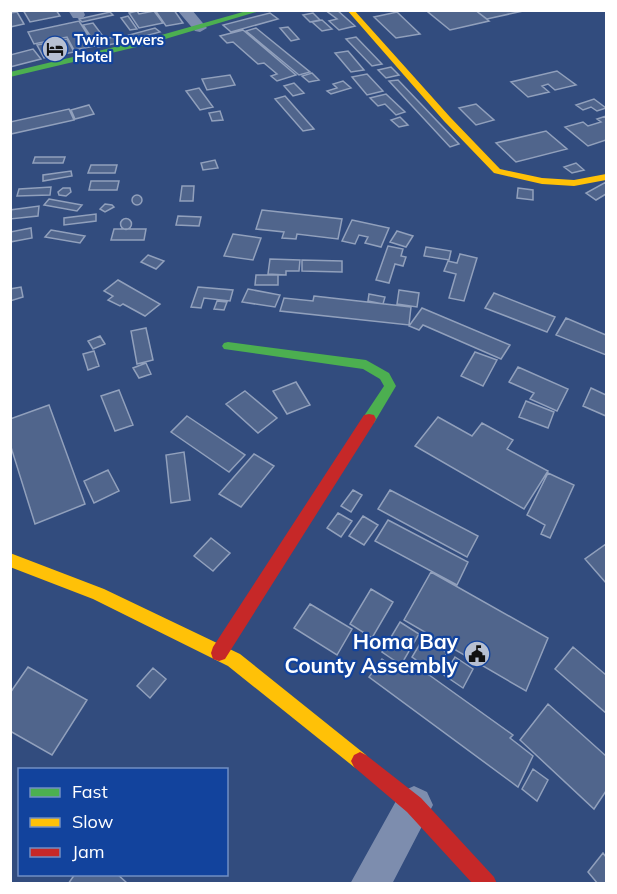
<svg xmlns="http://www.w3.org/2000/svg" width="617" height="894" font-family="Mulish,sans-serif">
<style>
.building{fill:#50658c;stroke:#91a0bc;stroke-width:1.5}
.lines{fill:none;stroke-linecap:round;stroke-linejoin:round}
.street{fill:#7d8dae;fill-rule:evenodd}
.fast{fill:#4caf50;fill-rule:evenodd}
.slow{fill:#ffc107;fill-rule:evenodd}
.jam{fill:#c62828;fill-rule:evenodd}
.labels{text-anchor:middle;stroke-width:4.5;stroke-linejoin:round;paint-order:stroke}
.far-poi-label{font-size:15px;font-weight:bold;fill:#fff;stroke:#12439d;text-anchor:start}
.near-poi-label{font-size:21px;font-weight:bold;fill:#fff;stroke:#12439d;text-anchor:end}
</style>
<rect width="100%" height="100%" fill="#324c7e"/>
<!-- building -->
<path class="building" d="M 23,10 L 56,10 L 60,16 L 30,22 Z
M 155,10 L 174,10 L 183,23 L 166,26 Z
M 325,10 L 337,10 L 355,26 L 339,30 L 329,21 L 337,19 Z
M 434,10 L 475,10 L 489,21 L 450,30 L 428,12 Z
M 475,10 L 522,10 L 523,11 L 487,19 Z
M 137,11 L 139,14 L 154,11 L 163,23 L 139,28 L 129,13 Z
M 17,12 L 24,24 L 10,27 L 10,13 Z
M 110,12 L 113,15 L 82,22 L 79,19 Z
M 397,12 L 420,34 L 396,38 L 374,17 Z
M 270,13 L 278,19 L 231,32 L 223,25 Z
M 313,13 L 320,20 L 310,22 L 303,15 Z
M 128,16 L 137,29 L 130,30 L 121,18 Z
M 322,20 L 332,29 L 322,31 L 312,22 Z
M 79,21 L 95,46 L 74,50 L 67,37 L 34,44 L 28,32 Z
M 93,23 L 102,35 L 91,37 L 83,25 Z
M 288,27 L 299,39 L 291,41 L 280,28 Z
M 155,28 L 160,32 L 134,39 L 129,35 Z
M 256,28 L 310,72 L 299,75 L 246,31 Z
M 243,30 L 296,75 L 277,81 L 271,76 L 277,74 L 264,63 L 258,64 L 233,42 L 227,43 L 220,36 Z
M 115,37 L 118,43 L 98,47 L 95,40 Z
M 356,37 L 382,64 L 372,66 L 346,39 Z
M 67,39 L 74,52 L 44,58 L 37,45 Z
M 33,49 L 41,59 L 10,67 L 10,55 Z
M 348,51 L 364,70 L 351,72 L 335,53 Z
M 391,67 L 399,75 L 386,78 L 378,70 Z
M 557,71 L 576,85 L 555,90 L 548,84 L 542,86 L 549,92 L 528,97 L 511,82 Z
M 312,73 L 319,80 L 309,82 L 302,76 Z
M 367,74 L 383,91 L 367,95 L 352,77 Z
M 230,75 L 235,85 L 207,90 L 202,79 Z
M 398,80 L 459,144 L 450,147 L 389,81 Z
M 343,81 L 351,88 L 331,94 L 327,91 L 337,88 L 333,84 Z
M 294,83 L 304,93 L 293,96 L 284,86 Z
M 199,88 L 213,107 L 200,110 L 186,91 Z
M 386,94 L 405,112 L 396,115 L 385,104 L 378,106 L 370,98 Z
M 285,96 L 314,129 L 303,131 L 275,99 Z
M 594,99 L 606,108 L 597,111 L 591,107 L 583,110 L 576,105 Z
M 476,104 L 494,120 L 476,125 L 459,108 Z
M 89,105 L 94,114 L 75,119 L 71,110 Z
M 69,109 L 74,120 L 11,134 L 10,122 Z
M 220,111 L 223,120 L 212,121 L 209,113 Z
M 606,116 L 606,140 L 588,146 L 565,127 L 583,122 L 588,126 L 601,122 L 597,119 Z
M 400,117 L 408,125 L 399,127 L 391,120 Z
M 546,131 L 567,149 L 516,162 L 496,143 Z
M 35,157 L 65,157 L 63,163 L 33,163 Z
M 215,160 L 218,168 L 203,170 L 201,163 Z
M 576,163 L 584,170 L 572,173 L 564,167 Z
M 91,165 L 117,165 L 115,173 L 88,173 Z
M 71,171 L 72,176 L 43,181 L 43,175 Z
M 91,181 L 119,181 L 117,190 L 89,190 Z
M 606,182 L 606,194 L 596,200 L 586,193 Z
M 182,186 L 194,186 L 193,201 L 180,201 Z
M 51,187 L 50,195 L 17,196 L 19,189 Z
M 63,188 L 70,188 L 71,192 L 66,196 L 59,195 L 58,192 Z
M 518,188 L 533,190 L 533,200 L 517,198 Z
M132 200a5 5 0 1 1 10 0a5 5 0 1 1-10 0Z
M 49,199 L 82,205 L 77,211 L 44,205 Z
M 105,204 L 112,205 L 114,207 L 105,212 L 100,209 Z
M 39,206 L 38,216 L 10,219 L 10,210 Z
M 262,210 L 342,219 L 338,239 L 297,234 L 296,239 L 282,238 L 284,232 L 256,229 Z
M 96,214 L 96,221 L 64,225 L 64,218 Z
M 178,216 L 201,217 L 199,226 L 176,225 Z
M120.5 224a5.5 5.5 0 1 1 11 0a5.5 5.5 0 1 1-11 0Z
M 352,220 L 389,228 L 381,247 L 365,243 L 368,237 L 359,235 L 355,244 L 342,241 Z
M 31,228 L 32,238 L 10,242 L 10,232 Z
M 114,229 L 146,229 L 144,240 L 111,240 Z
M 51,230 L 85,236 L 80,243 L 45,237 Z
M 397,231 L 413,236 L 406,247 L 390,242 Z
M 233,234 L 261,238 L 253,260 L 224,256 Z
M 388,246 L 403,249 L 401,256 L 406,257 L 403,266 L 395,264 L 389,283 L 376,280 Z
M 426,247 L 451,251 L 449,260 L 424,256 Z
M 460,254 L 477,258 L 464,301 L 449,298 L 456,274 L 444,271 L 448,261 L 457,263 Z
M 148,255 L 164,261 L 156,269 L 141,262 Z
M 270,259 L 300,260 L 299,271 L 286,271 L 286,275 L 268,274 Z
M 302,260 L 342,261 L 342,272 L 302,271 Z
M 256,275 L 278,275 L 278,285 L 255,285 Z
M 118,280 L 160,304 L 145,316 L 123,304 L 120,306 L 108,300 L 113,296 L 104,291 Z
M 21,287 L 23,297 L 10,301 L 10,289 Z
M 198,287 L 233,290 L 230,301 L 204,298 L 201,308 L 191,307 Z
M 248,289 L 280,295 L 275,307 L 242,302 Z
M 399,290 L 419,293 L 417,307 L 397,304 Z
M 494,293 L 555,317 L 547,332 L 485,308 Z
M 369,294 L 385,297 L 383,304 L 368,301 Z
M 314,296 L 411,307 L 409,325 L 280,311 L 284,298 L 313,301 Z
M 217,301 L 227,302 L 224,310 L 214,309 Z
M 422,308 L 510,345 L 501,359 L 423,325 L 419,330 L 409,326 Z
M 566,318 L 606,335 L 606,355 L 556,335 Z
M 146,328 L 153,360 L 137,364 L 131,331 Z
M 100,336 L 105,344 L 93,349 L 88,341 Z
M 94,351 L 99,366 L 88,370 L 83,354 Z
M 475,352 L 497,360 L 483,386 L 461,376 Z
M 146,363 L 151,374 L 139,378 L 133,368 Z
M 518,367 L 568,389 L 557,411 L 530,399 L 534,393 L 509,382 Z
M 296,382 L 310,405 L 287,414 L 273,391 Z
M 591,388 L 606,395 L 606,416 L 583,406 Z
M 119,390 L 133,425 L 115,431 L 101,396 Z
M 245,391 L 277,418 L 258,433 L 226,404 Z
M 526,401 L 554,412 L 548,428 L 519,417 Z
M 49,405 L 85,504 L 35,524 L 10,444 L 10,419 Z
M 187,416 L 245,455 L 229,472 L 171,432 Z
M 438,417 L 472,436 L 482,423 L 513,440 L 507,449 L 548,471 L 524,509 L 415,446 Z
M 184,452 L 190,500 L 171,503 L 166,455 Z
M 254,454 L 274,466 L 241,507 L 219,494 Z
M 108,470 L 119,491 L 94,503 L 84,481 Z
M 548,473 L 574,485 L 550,538 L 541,534 L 545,525 L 527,515 Z
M 353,490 L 362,495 L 351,512 L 341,506 Z
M 390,490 L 478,536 L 467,557 L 378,509 Z
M 338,513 L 352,521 L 341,537 L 327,528 Z
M 363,516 L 378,525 L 364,545 L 349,536 Z
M 388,520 L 468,562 L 457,585 L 375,541 Z
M 211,538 L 230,553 L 213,571 L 194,556 Z
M 606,544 L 606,583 L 585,559 Z
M 431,572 L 548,638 L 526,691 L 404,620 Z
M 371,589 L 393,602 L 372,638 L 350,624 Z
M 310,604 L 352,629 L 337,655 L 294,628 Z
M 400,622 L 419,634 L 401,665 L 382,652 Z
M 424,637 L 447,653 L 435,673 L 412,657 Z
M 573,647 L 606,675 L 606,713 L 555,669 Z
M 455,657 L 473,669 L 463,688 L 444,675 Z
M 382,659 L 403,674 L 411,662 L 513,735 L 510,738 L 533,756 L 518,787 L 369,677 Z
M 28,667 L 87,700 L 52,755 L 10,731 L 10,693 Z
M 153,668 L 166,679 L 150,698 L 137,686 Z
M 548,704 L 606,756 L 606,791 L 594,809 L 520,740 Z
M 533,769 L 548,780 L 537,801 L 522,789 Z
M 603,853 L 606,857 L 606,884 L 598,884 L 588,872 Z
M 75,874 L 117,874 L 127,883 L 68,884 Z"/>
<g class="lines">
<!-- street -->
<path class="street" d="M 68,10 L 83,10 L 85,15 L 83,18 L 73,18 Z
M 177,10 L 192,10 L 207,28 L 200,32 L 195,31 Z
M 414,786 L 427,792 L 433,805 L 392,884 L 350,884 L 401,792 Z"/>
<!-- fast -->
<path class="fast" d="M 250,10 L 263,10 L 145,45 L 10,77 L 10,72 L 140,41 Z
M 228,342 L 366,360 L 389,373 L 396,386 L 374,423 L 364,423 L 362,419 L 384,386 L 380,379 L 363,369 L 224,349 L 222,346 L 224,343 Z"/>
<!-- slow -->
<path class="slow" d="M 347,10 L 354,10 L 450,117 L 500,169 L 542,178 L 574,180 L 606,174 L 606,180 L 574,186 L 542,184 L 494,173 L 444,121 Z
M 10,553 L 104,589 L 240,654 L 366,755 L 369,761 L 366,767 L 360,770 L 354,767 L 228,666 L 93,599 L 10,567 Z"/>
<!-- jam -->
<path class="jam" d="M 369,414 L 374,415 L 376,419 L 374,423 L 225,659 L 219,661 L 213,659 L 211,653 L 213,647 L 364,415 Z
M 360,752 L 366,755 L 421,798 L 494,877 L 497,884 L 473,884 L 407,812 L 354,767 L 351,761 L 354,755 Z"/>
</g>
<!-- icons -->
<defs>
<g id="hotel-disc" transform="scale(1.35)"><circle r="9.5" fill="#b7c0d2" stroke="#12439d"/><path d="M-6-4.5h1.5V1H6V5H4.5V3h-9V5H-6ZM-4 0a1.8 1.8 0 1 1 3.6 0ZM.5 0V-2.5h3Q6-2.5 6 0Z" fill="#111"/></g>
<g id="civic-disc" transform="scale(1.35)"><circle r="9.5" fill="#b7c0d2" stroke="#12439d"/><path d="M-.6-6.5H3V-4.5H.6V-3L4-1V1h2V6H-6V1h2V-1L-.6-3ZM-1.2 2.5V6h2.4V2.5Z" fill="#111"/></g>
</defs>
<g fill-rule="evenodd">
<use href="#hotel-disc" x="55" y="49"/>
<use href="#civic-disc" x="477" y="654"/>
</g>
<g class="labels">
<!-- far-poi labels -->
<g class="far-poi-label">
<text x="74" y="45">Twin Towers<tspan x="74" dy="17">Hotel</tspan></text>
</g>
<!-- near-poi labels -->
<g class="near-poi-label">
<text x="458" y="649">Homa Bay<tspan x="458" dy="24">County Assembly</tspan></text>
</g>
</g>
<!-- border -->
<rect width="617" height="894" fill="none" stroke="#ffffff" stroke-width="24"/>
<!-- legend -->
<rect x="18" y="768" width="210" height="108" fill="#12439d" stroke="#718ec4" stroke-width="1.5"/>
<rect x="30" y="788" width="30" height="9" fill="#4caf50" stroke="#718ec4" stroke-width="1.5"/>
<text x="72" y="798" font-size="18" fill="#ffffff">Fast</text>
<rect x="30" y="818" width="30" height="9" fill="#ffc107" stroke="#718ec4" stroke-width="1.5"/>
<text x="72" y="828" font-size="18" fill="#ffffff">Slow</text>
<rect x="30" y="848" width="30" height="9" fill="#c62828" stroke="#718ec4" stroke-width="1.5"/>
<text x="72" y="858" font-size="18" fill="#ffffff">Jam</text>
</svg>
